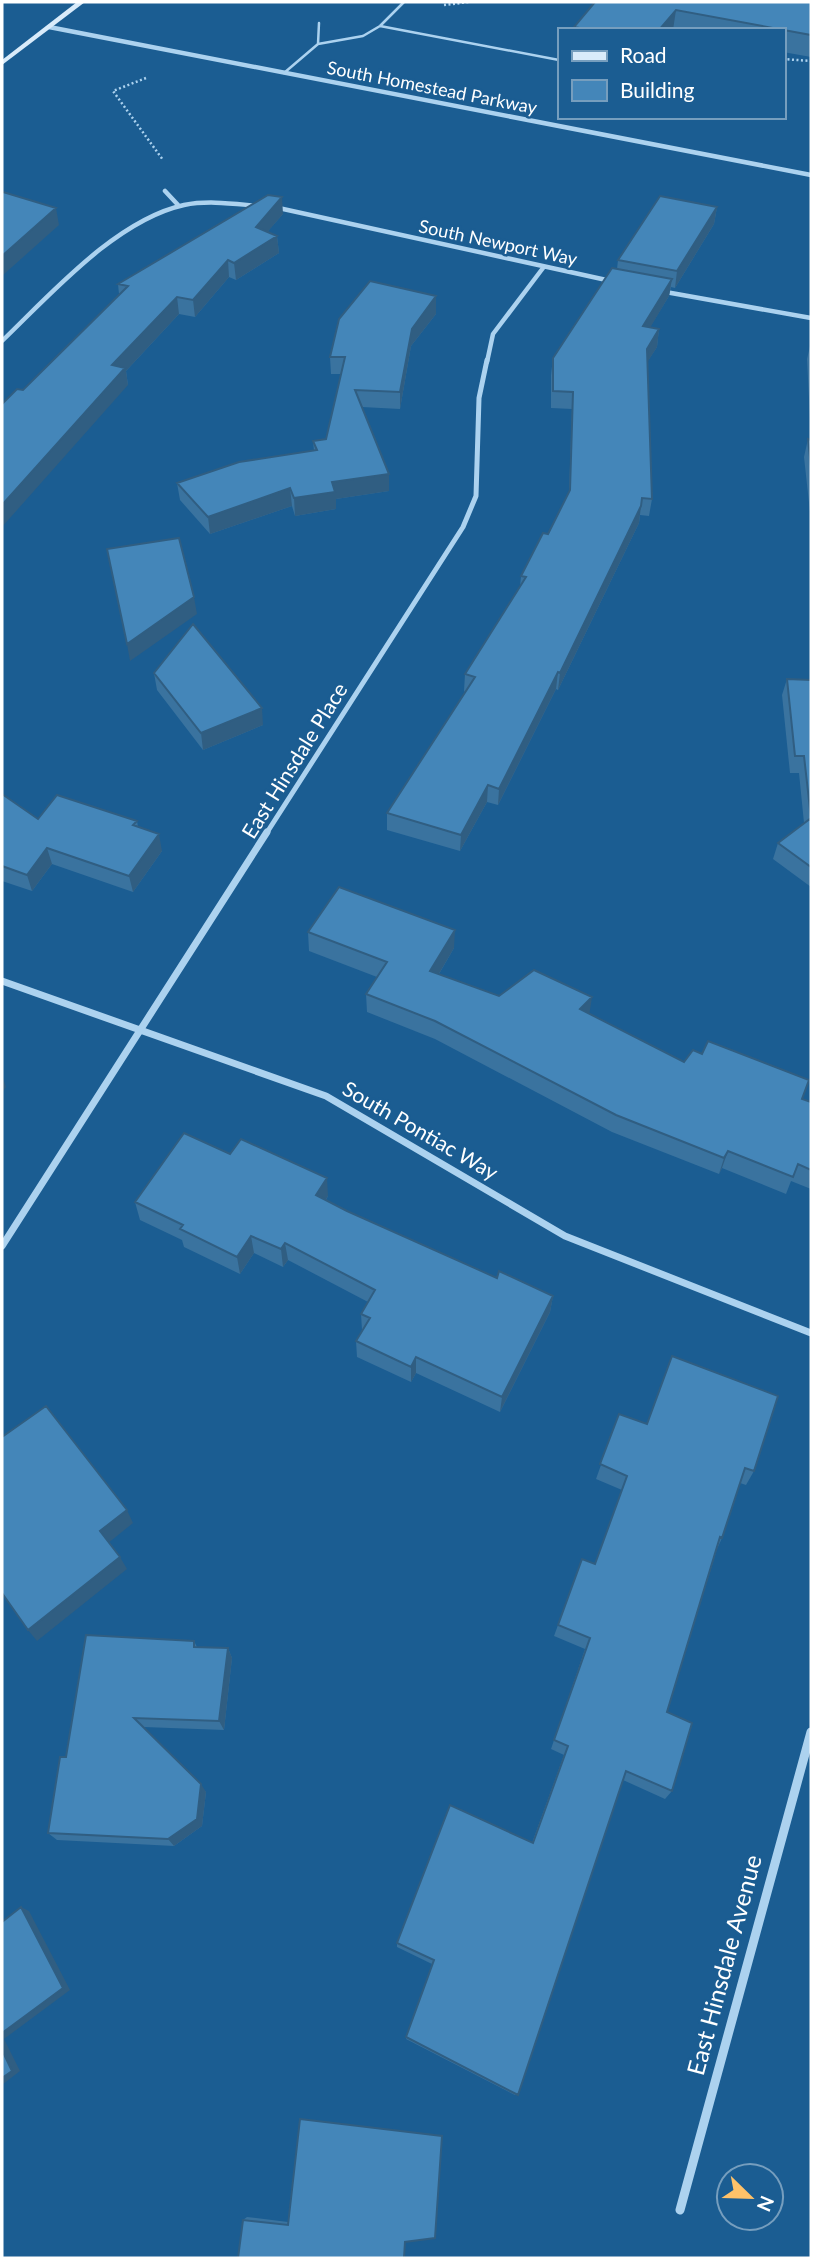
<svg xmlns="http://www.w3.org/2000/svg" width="813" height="2260" font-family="Lato,sans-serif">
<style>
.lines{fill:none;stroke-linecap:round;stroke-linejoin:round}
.path{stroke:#acd2ef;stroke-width:2.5;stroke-dasharray:2 2.5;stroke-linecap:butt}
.lane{stroke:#acd2ef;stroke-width:2.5}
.street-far3{stroke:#acd2ef;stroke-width:4.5}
.street-far2{stroke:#acd2ef;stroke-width:5}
.street-far1{stroke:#acd2ef;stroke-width:7}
.street{stroke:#acd2ef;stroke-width:9}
.secondary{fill:#d9ebfa;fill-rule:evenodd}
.wall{fill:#3a739f}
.shaded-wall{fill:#305e82}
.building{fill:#4486b9;stroke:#305e82;stroke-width:2}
.labels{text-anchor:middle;stroke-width:5;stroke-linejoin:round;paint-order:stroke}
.far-street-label{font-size:18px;fill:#fff;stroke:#1b5d92}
.street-label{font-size:21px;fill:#fff;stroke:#1b5d92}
.near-street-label{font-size:24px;fill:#fff;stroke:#1b5d92}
</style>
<rect width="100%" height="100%" fill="#1b5d92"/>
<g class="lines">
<!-- path -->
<path class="path" d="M 444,5 L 469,2
M 783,59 L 811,61
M 146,78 L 113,91 L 163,160"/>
<!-- lane -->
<path class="lane" d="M 380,26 L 559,60
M 318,44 L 319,23
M 284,73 L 318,44 L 363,36 L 380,26 L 404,2"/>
<!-- street-far3 -->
<path class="street-far3" d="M 49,27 L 811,175
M 165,191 L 179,206
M 274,207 L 611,281
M 660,291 L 811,318
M 2,341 C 51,294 116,220 184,205 C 209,200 235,204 259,206
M 487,362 L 493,334 L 543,268"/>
<!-- street-far2 -->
<path class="street-far2" d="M 266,834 L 463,527 L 476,496 L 479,398 L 487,360"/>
<!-- street-far1 -->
<path class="street-far1" d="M 2,981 L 326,1096 L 565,1236 L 811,1333
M 2,1246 L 267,832"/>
<!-- street -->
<path class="street" d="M 680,2210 L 811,1732"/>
<!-- secondary -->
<path class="secondary" d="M 77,2 L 85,2 L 2,65 L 2,60 Z"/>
</g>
<!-- wall -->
<path class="wall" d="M 595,2 L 811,2 L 811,57 L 783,52 L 783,30 L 574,30 L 574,27 Z
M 717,207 L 714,224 L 675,288 L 671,287 L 669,296 L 650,327 L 659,329 L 657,347 L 647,362 L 652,499 L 649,516 L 640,515 L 639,523 L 558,690 L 556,689 L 498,805 L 487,802 L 460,851 L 387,830 L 387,813 L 465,692 L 464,691 L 465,674 L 520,587 L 521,576 L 548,534 L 569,492 L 572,409 L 551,408 L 551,375 L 553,358 L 617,269 L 618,260 Z
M 283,214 L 267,232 L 277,236 L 279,253 L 236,280 L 229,277 L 195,317 L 179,314 L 126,371 L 128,385 L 23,390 L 119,294 L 118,284 Z
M 436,296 L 436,314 L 411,346 L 400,409 L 362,407 L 389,474 L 389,491 L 336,499 L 336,509 L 295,516 L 292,506 L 210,534 L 180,500 L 177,483 L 314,451 L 313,441 L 326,439 L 341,374 L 331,374 L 330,357 Z
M 811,342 L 811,437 L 807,359 Z
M 808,439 L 811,440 L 811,521 L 804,457 Z
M 154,673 L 263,725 L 203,750 L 157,690 Z
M 787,679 L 811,680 L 811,887 L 773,859 L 778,843 L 804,823 L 799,773 L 790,773 L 782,695 Z
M 2,794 L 38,819 L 137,821 L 138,827 L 162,851 L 133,892 L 52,864 L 32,891 L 2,881 Z
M 308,932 L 454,948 L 439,974 L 499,996 L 589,1014 L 684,1062 L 811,1102 L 811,1189 L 791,1181 L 786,1194 L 722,1168 L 719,1174 L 612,1132 L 435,1039 L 367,1012 L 366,994 L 377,977 L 309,951 Z
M 230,1154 L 328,1196 L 326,1200 L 347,1211 L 497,1278 L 553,1296 L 550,1312 L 500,1412 L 416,1373 L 411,1382 L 357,1357 L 356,1341 L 362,1330 L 361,1314 L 368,1302 L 288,1260 L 283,1267 L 254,1253 L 240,1274 L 184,1247 L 182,1240 L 140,1220 L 135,1202 Z
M 619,1414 L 754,1471 L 746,1485 L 740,1483 L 722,1538 L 717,1549 L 667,1712 L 672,1791 L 665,1799 L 623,1780 L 518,2095 L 515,2095 L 406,2039 L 432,1964 L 397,1947 L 397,1943 L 532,1843 L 564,1755 L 551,1749 L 585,1649 L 554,1636 L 558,1625 L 595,1564 L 622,1490 L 596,1479 Z
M 194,1641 L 197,1647 L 228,1648 L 232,1658 L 224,1730 L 144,1727 L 206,1792 L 202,1826 L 174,1846 L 57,1840 L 48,1833 L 66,1757 Z
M 300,2119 L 442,2136 L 405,2242 L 243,2220 L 247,2217 L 288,2222 Z"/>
<!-- shaded-wall -->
<path class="shaded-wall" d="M 676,10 L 673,30 L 659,30 Z
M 282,197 L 283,214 L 257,244 L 256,227 Z
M 717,207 L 714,224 L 675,288 L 677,271 Z
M 56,208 L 59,225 L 2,276 L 2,256 Z
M 277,236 L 279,253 L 236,280 L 234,263 Z
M 228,260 L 229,277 L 195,317 L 193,300 Z
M 672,279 L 669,296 L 641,343 L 643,326 Z
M 436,296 L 436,314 L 411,346 L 400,409 L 400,392 L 412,329 Z
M 177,297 L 179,314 L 126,371 L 128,385 L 2,527 L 2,505 L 112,365 Z
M 659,329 L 657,347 L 645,366 L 647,349 Z
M 389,474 L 389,491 L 336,499 L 336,509 L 295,516 L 294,498 L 332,482 Z
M 290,488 L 292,506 L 210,534 L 208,517 Z
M 641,506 L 639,523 L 558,690 L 560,673 Z
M 194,597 L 197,614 L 130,661 L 127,644 Z
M 558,672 L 556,689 L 498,805 L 499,789 Z
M 262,708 L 263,725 L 203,750 L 201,733 Z
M 488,785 L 487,802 L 460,851 L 461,835 Z
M 159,834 L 162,851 L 133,892 L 129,876 Z
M 47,848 L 52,864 L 32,891 L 27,875 Z
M 455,930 L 454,948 L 430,989 L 430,971 Z
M 592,997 L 589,1016 L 580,1009 Z
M 2,1075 L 6,1087 L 2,1093 Z
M 728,1151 L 722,1168 L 719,1174 L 724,1158 Z
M 327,1178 L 328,1196 L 318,1213 L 316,1195 Z
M 251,1236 L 254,1253 L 240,1274 L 237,1257 Z
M 285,1243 L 288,1260 L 283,1267 L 281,1249 Z
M 553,1296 L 550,1312 L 500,1412 L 502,1397 Z
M 416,1357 L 416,1373 L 411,1382 L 411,1367 Z
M 127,1510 L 133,1523 L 107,1544 L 100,1531 Z
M 120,1557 L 127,1569 L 37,1641 L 28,1630 Z
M 228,1648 L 232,1658 L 224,1730 L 219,1721 Z
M 201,1784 L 206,1792 L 202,1826 L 174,1846 L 168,1839 Z
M 21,1907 L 29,1911 L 70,1990 L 4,2039 L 20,2071 L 2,2085 L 2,2033 Z"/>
<!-- building -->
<path class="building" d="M 595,2 L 811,2 L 811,35 L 676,10 L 659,30 L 591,30 L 574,27 Z
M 3,192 L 56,208 L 2,256 L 2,193 Z
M 268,195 L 282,197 L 256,227 L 277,236 L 234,263 L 228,260 L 193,300 L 177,297 L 112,365 L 125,368 L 2,505 L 2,404 L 17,389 L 23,390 L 128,286 L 118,284 Z
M 660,196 L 717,207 L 677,271 L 618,260 Z
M 612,268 L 672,279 L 643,326 L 659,329 L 647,349 L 652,499 L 642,498 L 641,506 L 560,673 L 558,672 L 499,789 L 488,785 L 461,835 L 387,813 L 475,677 L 465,674 L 526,577 L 521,576 L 543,533 L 548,534 L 570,490 L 573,392 L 553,391 L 553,358 Z
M 370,281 L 436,296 L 412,329 L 400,392 L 355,390 L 389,474 L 332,482 L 335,492 L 294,498 L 290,488 L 208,517 L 177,483 L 239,462 L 317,450 L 313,441 L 326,439 L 345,357 L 330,357 L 339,319 Z
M 808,439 L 811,440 L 811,466 Z
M 179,538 L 194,597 L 127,644 L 107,549 Z
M 193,624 L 262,708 L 201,733 L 154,673 Z
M 787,679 L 811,680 L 811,867 L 778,843 L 811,818 L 804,756 L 795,756 Z
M 2,794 L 38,819 L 57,795 L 137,821 L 133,825 L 159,834 L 129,876 L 47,848 L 27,875 L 2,866 Z
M 339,887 L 455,930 L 430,971 L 499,996 L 534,970 L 592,997 L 580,1009 L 684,1062 L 693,1050 L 702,1054 L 708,1041 L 809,1080 L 802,1099 L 811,1102 L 811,1170 L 798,1164 L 793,1177 L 728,1151 L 724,1158 L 616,1115 L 435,1021 L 366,994 L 387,962 L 308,932 Z
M 184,1133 L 230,1154 L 241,1139 L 327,1178 L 316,1195 L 347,1211 L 497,1278 L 499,1271 L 553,1296 L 502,1397 L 416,1357 L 411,1367 L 356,1341 L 370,1318 L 361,1314 L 375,1290 L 285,1243 L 281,1249 L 251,1236 L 237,1257 L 180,1229 L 183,1225 L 135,1202 Z
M 672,1356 L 778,1396 L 754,1471 L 745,1468 L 722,1538 L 720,1537 L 667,1712 L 692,1723 L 672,1791 L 626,1771 L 518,2095 L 406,2037 L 434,1960 L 397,1943 L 450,1805 L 533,1843 L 568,1746 L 554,1740 L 590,1638 L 558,1625 L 582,1559 L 595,1564 L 627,1476 L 600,1464 L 619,1414 L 647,1424 Z
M 46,1406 L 127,1510 L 100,1531 L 120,1557 L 28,1630 L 2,1593 L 2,1437 Z
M 86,1635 L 194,1641 L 194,1647 L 228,1648 L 219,1721 L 134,1718 L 201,1784 L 197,1819 L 168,1839 L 48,1833 L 60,1757 L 66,1757 Z
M 21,1907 L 63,1988 L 2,2033 L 2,1922 Z
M 2,2050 L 12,2071 L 2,2078 Z
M 300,2119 L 442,2136 L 435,2238 L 405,2242 L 404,2258 L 238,2258 L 243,2220 L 288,2225 Z"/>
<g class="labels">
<!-- far-street labels -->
<g class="far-street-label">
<text transform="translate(432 88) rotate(11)" y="6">South Homestead Parkway</text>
<text transform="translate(498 243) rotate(12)" y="6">South Newport Way</text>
</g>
<!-- street labels -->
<g class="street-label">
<text transform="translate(295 761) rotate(-58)" y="7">East Hinsdale Place</text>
<text transform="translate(420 1131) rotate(30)" y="7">South Pontiac Way</text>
</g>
<!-- near-street labels -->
<g class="near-street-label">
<text transform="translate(725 1965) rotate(-75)" y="8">East Hinsdale Avenue</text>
</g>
</g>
<!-- border -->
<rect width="813" height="2260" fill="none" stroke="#ffffff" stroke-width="7"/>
<!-- legend -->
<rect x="558" y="28" width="228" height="91" fill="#1b5d92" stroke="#769ebe" stroke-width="2"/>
<rect x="572" y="51" width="35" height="10" fill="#d9ebfa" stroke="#769ebe" stroke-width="2"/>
<text x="620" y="63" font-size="21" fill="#ffffff">Road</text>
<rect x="572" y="80" width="35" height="21" fill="#4486b9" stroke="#769ebe" stroke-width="2"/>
<text x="620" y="98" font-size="21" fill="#ffffff">Building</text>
<!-- north arrow -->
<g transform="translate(750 2197) rotate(113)"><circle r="33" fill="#1b5d92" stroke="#769ebe" stroke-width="2"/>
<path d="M0-5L12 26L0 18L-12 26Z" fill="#ffc269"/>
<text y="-10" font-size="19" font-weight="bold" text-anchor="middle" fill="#ffffff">N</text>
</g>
</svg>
